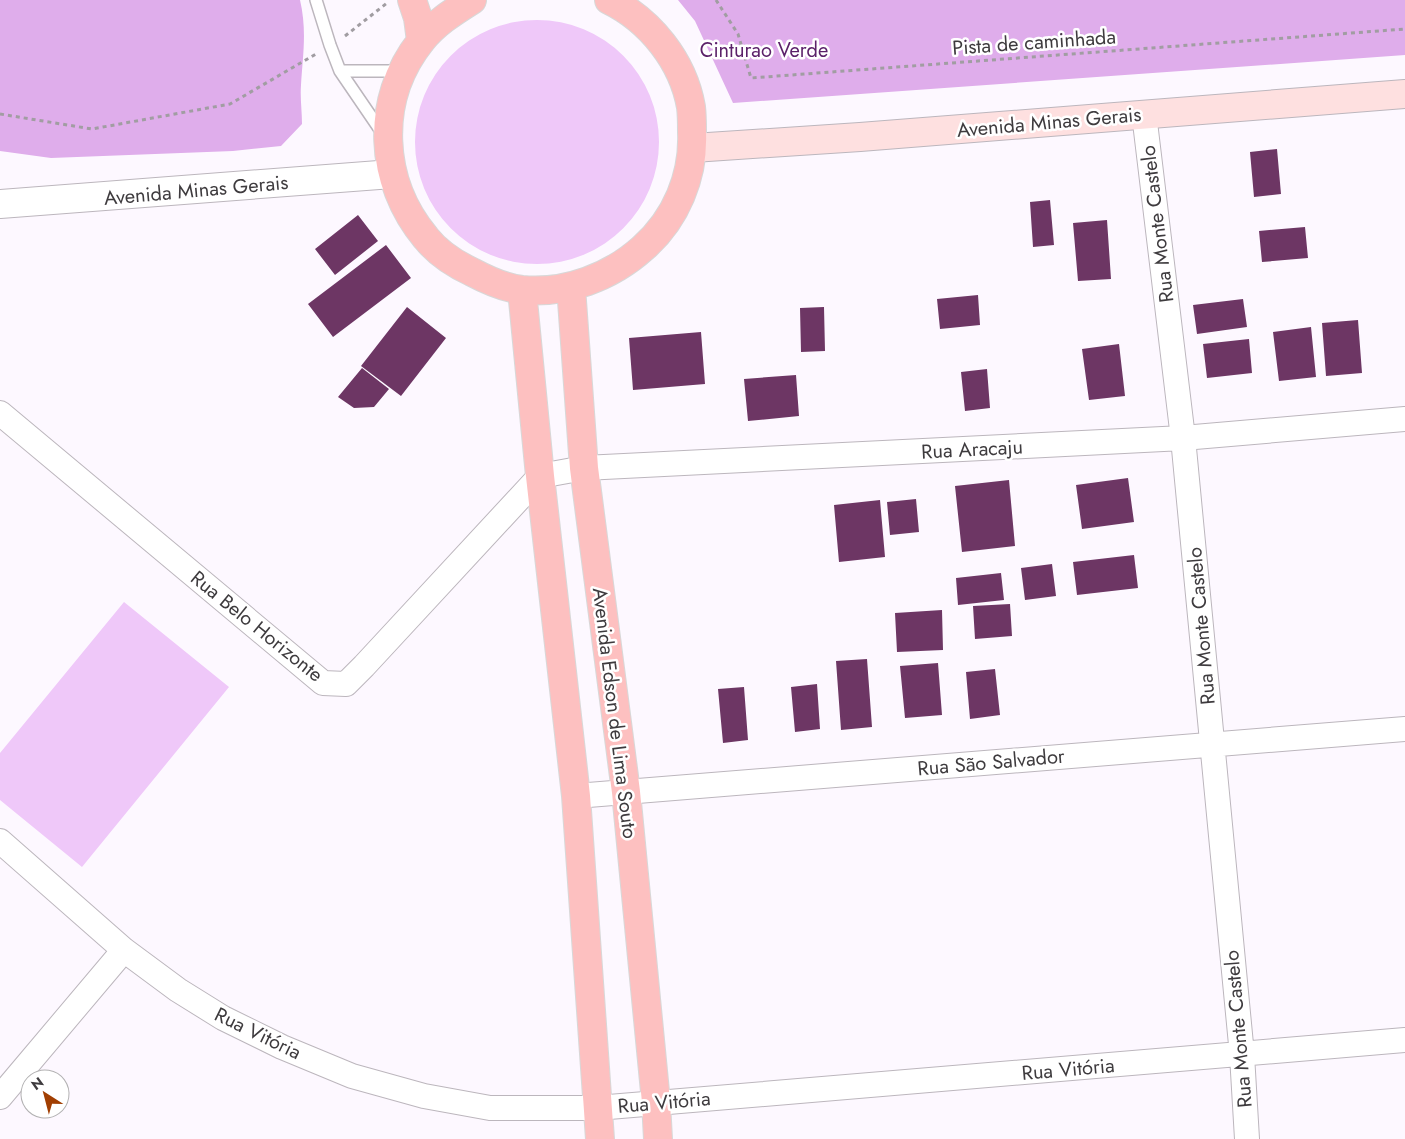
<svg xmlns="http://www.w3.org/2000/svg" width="1405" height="1139" font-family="Jost,sans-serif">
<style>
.green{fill:#efc8f9}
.forest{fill:#dfadeb}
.building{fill:#6d3664}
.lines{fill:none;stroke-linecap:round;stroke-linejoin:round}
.service-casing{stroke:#bcb6bd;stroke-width:14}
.minor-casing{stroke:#bcb6bd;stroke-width:26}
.tertiary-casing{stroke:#bcb6bd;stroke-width:30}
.secondary-casing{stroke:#bcb6bd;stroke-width:30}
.primary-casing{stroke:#d8d8d8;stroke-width:30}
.path{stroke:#a19da2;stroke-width:3;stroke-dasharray:4 4;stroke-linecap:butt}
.service{stroke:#fff;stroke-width:11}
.minor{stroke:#fff;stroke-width:24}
.tertiary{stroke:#fff;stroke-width:28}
.secondary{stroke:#fee0e0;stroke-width:28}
.primary{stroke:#fdc0c0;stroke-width:28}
.labels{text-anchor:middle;stroke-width:5;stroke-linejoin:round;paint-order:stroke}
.street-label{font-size:20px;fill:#3e3b3e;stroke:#fff}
.park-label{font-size:20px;fill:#5b2169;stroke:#fff}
</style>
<rect width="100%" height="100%" fill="#fdf8ff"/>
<!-- green -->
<path class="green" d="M415 142a122 122 0 1 1 244 0a122 122 0 1 1-244 0Z
M 124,602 L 229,687 L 82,867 L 0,800 L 0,753 Z"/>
<!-- forest -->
<path class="forest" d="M 0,0 L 300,0 C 307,30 303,54 301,85 C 300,98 302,111 302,124 L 281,146 L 233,151 L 51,158 L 0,151 Z
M 678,0 L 1405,0 L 1405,55 L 733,103 L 695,21 Z"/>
<!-- building -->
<path class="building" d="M 1277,149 L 1281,194 L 1254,197 L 1250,152 Z
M 1050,200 L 1054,245 L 1033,247 L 1030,202 Z
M 358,215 L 378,241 L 335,275 L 315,249 Z
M 1107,220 L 1111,279 L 1078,281 L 1073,223 Z
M 1305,227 L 1308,258 L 1262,262 L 1259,231 Z
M 386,245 L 411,278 L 333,337 L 308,304 Z
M 978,295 L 980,325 L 940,329 L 937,299 Z
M 1243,299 L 1247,327 L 1197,334 L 1193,305 Z
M 407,307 L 446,338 L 401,396 L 361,366 Z
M 824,307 L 825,351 L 801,352 L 800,308 Z
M 1358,320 L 1362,373 L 1326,376 L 1322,323 Z
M 1311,327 L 1316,377 L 1279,381 L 1273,332 Z
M 701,332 L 705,384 L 633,390 L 629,338 Z
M 1249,339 L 1252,373 L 1207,378 L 1203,344 Z
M 1119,344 L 1125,396 L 1089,400 L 1082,349 Z
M 362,368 L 389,389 L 374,407 L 354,408 L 338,397 Z
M 987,369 L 990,408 L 965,411 L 961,372 Z
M 796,375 L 799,416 L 748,421 L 744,379 Z
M 1128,478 L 1134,522 L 1082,529 L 1076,485 Z
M 1009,480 L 1015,546 L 962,552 L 955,486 Z
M 916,499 L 919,532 L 890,535 L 887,502 Z
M 880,500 L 885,557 L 839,562 L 834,505 Z
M 1134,555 L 1138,588 L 1077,595 L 1073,562 Z
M 1052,564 L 1056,596 L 1025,600 L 1021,568 Z
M 1001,573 L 1004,600 L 958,605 L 956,578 Z
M 1010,604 L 1012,636 L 975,639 L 973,606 Z
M 942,610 L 943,650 L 897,652 L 895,613 Z
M 867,659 L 872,727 L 841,730 L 836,661 Z
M 938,663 L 942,715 L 905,718 L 900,666 Z
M 995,669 L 1000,715 L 970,719 L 966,672 Z
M 817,684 L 820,729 L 795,732 L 791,687 Z
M 744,687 L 748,740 L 723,743 L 718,689 Z"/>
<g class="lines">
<!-- service casing -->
<g class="service-casing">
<path id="service" d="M 316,0 L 330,45 L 340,71 L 383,134
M 340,71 L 402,71"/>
</g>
<!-- minor casing -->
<g class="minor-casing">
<path id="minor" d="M 1144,114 L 1183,438 L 1242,1055 L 1247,1139
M 0,413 L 323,683 L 346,684 L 364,666 L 540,476 L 584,468 L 1183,438 L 1405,419
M 576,796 L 1405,729
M 0,841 L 124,950 L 178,990 L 223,1018 L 282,1047 L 352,1076 L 424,1096 L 490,1108 L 597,1108 L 1405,1040
M 0,1097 L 124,950"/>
</g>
<!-- tertiary casing -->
<g class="tertiary-casing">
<path id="tertiary" d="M 0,204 L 392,174"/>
</g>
<!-- secondary casing -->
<g class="secondary-casing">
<path id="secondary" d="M 693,148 L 860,137 L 1405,94"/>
</g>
<!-- primary casing -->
<g class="primary-casing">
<path id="primary" d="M 412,0 L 418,18 L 421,41
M 472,0 C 453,12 434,24 421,41 C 374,100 379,182 426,238 C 438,253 455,264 472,272 C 487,280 505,288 522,290 C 566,294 611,277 643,248 C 676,219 694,176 692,132 C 692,124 692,115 691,107 C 683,61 650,20 609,0
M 571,287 L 584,468 L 626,792 L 656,1102 L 658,1139
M 522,290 L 540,476 L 576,796 L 600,1139"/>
</g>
<!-- path -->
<path class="path" d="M 716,0 L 738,34 L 751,78 L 1405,29
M 345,36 L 387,3
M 0,114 L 92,129 L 230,104 L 316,54"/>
<!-- service -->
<use href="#service" class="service"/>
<!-- minor -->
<use href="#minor" class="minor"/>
<!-- tertiary -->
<use href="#tertiary" class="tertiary"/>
<!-- secondary -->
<use href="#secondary" class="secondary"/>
<!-- primary -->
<use href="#primary" class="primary"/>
</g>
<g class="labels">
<!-- street labels -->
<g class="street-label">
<text transform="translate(1034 42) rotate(-4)" y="7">Pista de caminhada</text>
<text transform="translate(1049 122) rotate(-5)" y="7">Avenida Minas Gerais</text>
<text transform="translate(196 190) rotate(-5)" y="7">Avenida Minas Gerais</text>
<text transform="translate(1157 224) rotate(-97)" y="7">Rua Monte Castelo</text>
<text transform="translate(972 449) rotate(-3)" y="7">Rua Aracaju</text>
<text transform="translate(257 626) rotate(39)" y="7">Rua Belo Horizonte</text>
<text transform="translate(1201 626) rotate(-95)" y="7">Rua Monte Castelo</text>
<text transform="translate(615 713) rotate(83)" y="7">Avenida Edson de Lima Souto</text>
<text transform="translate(991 762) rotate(-5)" y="7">Rua São Salvador</text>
<text transform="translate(1238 1029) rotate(-95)" y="7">Rua Monte Castelo</text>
<text transform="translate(258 1033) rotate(26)" y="7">Rua Vitória</text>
<text transform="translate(1068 1069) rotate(-5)" y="7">Rua Vitória</text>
<text transform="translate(664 1102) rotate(-5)" y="7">Rua Vitória</text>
</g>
<!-- park labels -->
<g class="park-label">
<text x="764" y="57">Cinturao Verde</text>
</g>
</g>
<!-- north arrow -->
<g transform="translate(45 1094) rotate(324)"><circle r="24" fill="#ffffff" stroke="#b2b1b2"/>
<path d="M0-4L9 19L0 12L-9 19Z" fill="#a13e02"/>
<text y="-8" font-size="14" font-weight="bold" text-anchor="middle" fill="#3e3b3e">N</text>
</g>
</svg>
